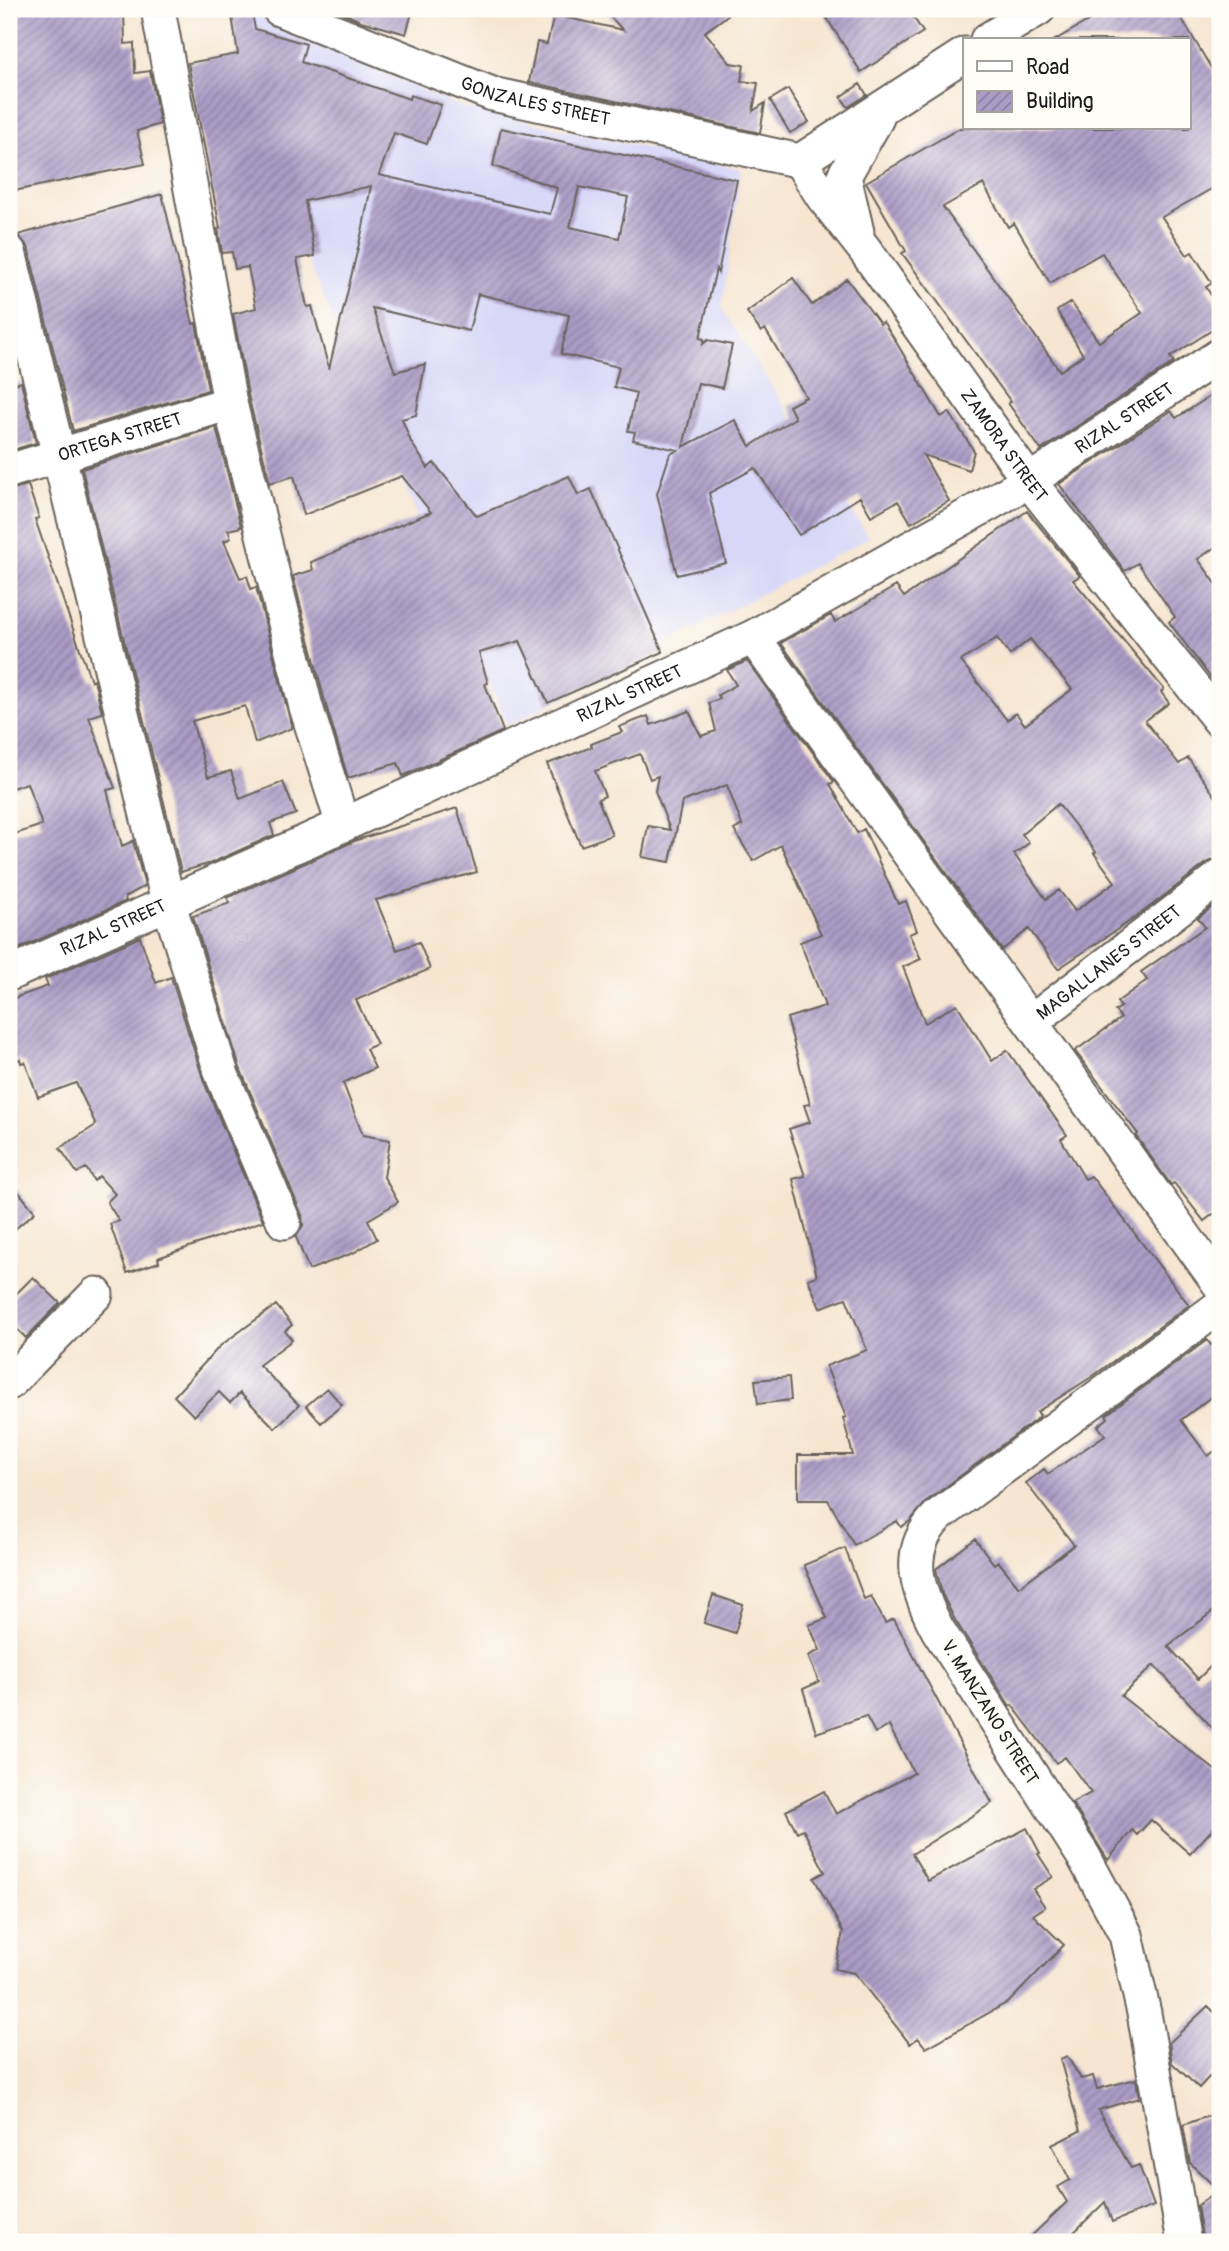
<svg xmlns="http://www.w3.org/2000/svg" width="1229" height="2251" font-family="Pangolin,sans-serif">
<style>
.built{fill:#d8d7f8}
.building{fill:url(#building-hatch);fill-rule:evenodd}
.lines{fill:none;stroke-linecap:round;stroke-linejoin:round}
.minor-casing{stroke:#68625b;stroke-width:37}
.minor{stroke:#fff;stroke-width:33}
.labels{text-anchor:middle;stroke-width:7;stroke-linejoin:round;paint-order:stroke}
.street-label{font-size:18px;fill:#1c1c1c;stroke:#fdfcf7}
</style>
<defs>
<pattern id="building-hatch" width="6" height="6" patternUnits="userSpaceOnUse" patternTransform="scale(1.75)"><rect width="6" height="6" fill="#ab9cc6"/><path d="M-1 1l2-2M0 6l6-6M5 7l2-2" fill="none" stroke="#8a7ea0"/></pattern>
</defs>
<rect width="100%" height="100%" fill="#fdfcf7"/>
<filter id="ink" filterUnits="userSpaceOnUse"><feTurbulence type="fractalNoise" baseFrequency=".0143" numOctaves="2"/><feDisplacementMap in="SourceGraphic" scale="14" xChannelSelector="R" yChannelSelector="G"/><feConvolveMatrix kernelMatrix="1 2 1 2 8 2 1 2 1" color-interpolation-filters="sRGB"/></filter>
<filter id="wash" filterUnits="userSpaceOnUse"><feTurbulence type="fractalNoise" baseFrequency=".00686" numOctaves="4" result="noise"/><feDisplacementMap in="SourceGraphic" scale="28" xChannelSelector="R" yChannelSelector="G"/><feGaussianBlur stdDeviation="1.57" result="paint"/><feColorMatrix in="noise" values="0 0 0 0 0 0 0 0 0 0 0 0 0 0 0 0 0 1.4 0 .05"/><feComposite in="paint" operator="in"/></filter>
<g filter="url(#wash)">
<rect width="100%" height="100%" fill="#f6e5d0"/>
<!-- built -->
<path class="built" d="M 244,9 L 458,106 L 741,169 L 722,309 L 869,538 L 508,726 L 305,254 Z"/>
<g id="blocks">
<!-- building -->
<path class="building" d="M 9,9 L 124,9 L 125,44 L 134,43 L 135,73 L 150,71 L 160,124 L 137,131 L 145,164 L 9,192 Z
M 340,9 L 413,9 L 406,34 L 361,21 L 340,12 Z
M 603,9 L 736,9 L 705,32 L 730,63 L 744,65 L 741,81 L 758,83 L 753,111 L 765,103 L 760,133 L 529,82 L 537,42 L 547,44 L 554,15 L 623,30 Z
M 821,9 L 908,9 L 923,32 L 861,72 Z
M 1109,9 L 1176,9 L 1220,83 L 1220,184 L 1162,217 L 1187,255 L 1192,252 L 1212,283 L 1206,287 L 1220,309 L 1220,325 L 1170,357 L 1174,362 L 1041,450 L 1008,403 L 1011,402 L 902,253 L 906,251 L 866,182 L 960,128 L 1189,128 L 1189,40 L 1055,40 ZM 983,184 L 1008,227 L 1014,223 L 1050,283 L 1102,253 L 1142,313 L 1099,342 L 1071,302 L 1057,311 L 1083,355 L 1060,371 L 943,207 Z
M 252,13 L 255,29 L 306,44 L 301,62 L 409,99 L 410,95 L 441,105 L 427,144 L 394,133 L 379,175 L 550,214 L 557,188 L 493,166 L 501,128 L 737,180 L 718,273 L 716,269 L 700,338 L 704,339 L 703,344 L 708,340 L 732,345 L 722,388 L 698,383 L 683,447 L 735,420 L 750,446 L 795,418 L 789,406 L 806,397 L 765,329 L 761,332 L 747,312 L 793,278 L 812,305 L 847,279 L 880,324 L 883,322 L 893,337 L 941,417 L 949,412 L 974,451 L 969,470 L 923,455 L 949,501 L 911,523 L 898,501 L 871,516 L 860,497 L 799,535 L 755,468 L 709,493 L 726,563 L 677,575 L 657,494 L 670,454 L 678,450 L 633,440 L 635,432 L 628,431 L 636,393 L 614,387 L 619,367 L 561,354 L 569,315 L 478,294 L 469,331 L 372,308 L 395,372 L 425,364 L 416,415 L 402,419 L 411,442 L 428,468 L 434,463 L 477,516 L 569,476 L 578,495 L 591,489 L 663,652 L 548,703 L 520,641 L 479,653 L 488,683 L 485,684 L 503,731 L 403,776 L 398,763 L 348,778 L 325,702 L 293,576 L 313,570 L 311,562 L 431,512 L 402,476 L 304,515 L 294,476 L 270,483 L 249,399 L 233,314 L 256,308 L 248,267 L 235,269 L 232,252 L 222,253 L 218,229 L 220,228 L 188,63 L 238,54 L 232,16 ZM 371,186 L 363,227 L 329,369 L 312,306 L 307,307 L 297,259 L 315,256 L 305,201 ZM 579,187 L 628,197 L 619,238 L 570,227 Z
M 860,84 L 867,95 L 848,107 L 841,97 Z
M 788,89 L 809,122 L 790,133 L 770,100 Z
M 162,194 L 193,324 L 196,323 L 208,390 L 73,431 L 28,247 L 18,235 Z
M 21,382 L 36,443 L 9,451 L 9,386 Z
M 1220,390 L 1220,544 L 1198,559 L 1220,589 L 1220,690 L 1169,622 L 1175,617 L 1138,563 L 1125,571 L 1059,484 L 1171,411 L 1176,418 Z
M 216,427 L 241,527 L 228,530 L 231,538 L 224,541 L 240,578 L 247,576 L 251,589 L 256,587 L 292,728 L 255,743 L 245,706 L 192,721 L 208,777 L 231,771 L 240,799 L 283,782 L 296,814 L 270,823 L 274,835 L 211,863 L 181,872 L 82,469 Z
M 28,485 L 39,518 L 35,519 L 91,681 L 94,680 L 102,713 L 89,717 L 115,788 L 107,790 L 122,846 L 133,841 L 145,886 L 125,897 L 126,901 L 9,953 L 9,836 L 42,825 L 27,783 L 9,789 L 9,490 Z
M 1027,511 L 1080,576 L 1073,580 L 1164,689 L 1161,692 L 1169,703 L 1145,721 L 1179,764 L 1188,758 L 1220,803 L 1220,858 L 1208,862 L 1139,915 L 1058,969 L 1029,929 L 1002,950 L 781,643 L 831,615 L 835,622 L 896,586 L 904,597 ZM 997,638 L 1010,655 L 1030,639 L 1072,689 L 1025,725 L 1016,713 L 1007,720 L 961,661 ZM 1058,804 L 1096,852 L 1094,853 L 1115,882 L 1075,911 L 1059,890 L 1046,899 L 1014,854 L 1029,843 L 1022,834 Z
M 747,661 L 834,782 L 830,784 L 857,833 L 864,829 L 898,904 L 906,901 L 917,931 L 909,934 L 921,959 L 903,967 L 925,1023 L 957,1004 L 992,1061 L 1007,1050 L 1067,1135 L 1061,1139 L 1085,1179 L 1091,1176 L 1189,1305 L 1093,1376 L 1037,1412 L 1040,1415 L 1038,1418 L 927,1501 L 910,1521 L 901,1527 L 897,1521 L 854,1545 L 828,1500 L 798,1500 L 798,1455 L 853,1455 L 843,1418 L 846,1417 L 826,1366 L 867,1350 L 846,1298 L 820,1308 L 808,1279 L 817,1276 L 793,1179 L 805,1176 L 789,1129 L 810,1122 L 804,1105 L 810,1104 L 787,1018 L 825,1006 L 800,942 L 821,934 L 781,845 L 753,861 L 734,830 L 742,825 L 727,785 L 682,802 L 670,862 L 642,857 L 648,826 L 670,830 L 655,791 L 658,776 L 650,779 L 640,754 L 595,771 L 605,796 L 598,799 L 612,835 L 581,846 L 547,764 L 592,747 L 591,744 L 622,732 L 619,727 L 648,716 L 651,725 L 689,711 L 701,736 L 716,731 L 709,703 L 720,699 L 718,695 L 736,685 L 727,670 Z
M 457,808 L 477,872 L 376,900 L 397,950 L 419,942 L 430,969 L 356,1000 L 377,1044 L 366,1049 L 375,1068 L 343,1083 L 363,1135 L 390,1140 L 384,1177 L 398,1202 L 368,1220 L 377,1239 L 353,1253 L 309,1270 L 296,1237 L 303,1225 L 302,1215 L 240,1068 L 193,916 L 230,903 L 227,898 L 357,840 Z
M 1220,901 L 1220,1209 L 1204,1221 L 1174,1183 L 1171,1185 L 1136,1136 L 1138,1134 L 1075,1051 L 1121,1018 L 1115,1011 L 1121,1007 L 1117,1002 L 1147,980 L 1141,972 L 1205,927 L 1198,918 Z
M 140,937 L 156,983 L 171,977 L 204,1082 L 263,1221 L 158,1258 L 159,1262 L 127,1273 L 110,1224 L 119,1221 L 107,1202 L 115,1194 L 99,1176 L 94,1181 L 86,1168 L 77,1173 L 60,1148 L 96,1125 L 76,1083 L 38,1097 L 25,1062 L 21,1063 L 20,1059 L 9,1064 L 9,1000 L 48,986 L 45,979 Z
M 9,1180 L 35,1212 L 9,1234 Z
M 33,1277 L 60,1303 L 26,1338 L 9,1321 L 9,1301 Z
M 276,1305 L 292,1325 L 285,1331 L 292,1340 L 259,1365 L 299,1405 L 275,1428 L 240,1393 L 230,1403 L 219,1392 L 194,1416 L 174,1396 L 220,1346 Z
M 1220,1337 L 1220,1390 L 1181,1420 L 1208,1456 L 1220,1447 L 1220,1606 L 1168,1646 L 1198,1679 L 1220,1657 L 1220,1736 L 1154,1665 L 1121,1696 L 1220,1774 L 1220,1821 L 1190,1854 L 1151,1820 L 1137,1835 L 1132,1830 L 1108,1860 L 1072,1803 L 1091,1793 L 1065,1757 L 1056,1763 L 1012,1705 L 1010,1706 L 955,1620 L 942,1594 L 936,1569 L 975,1539 L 994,1564 L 998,1561 L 1019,1587 L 1074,1545 L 1026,1483 L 1044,1469 L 1048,1474 L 1105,1435 L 1098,1426 L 1108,1418 L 1106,1415 L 1207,1340 L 1211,1345 Z
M 789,1377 L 791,1400 L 758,1404 L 755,1380 Z
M 327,1388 L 342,1405 L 321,1423 L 306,1406 Z
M 845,1548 L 864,1599 L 871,1596 L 885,1623 L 894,1619 L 992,1803 L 912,1854 L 928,1881 L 1027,1828 L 1040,1853 L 1038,1854 L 1053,1877 L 1033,1889 L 1045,1907 L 1033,1915 L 1064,1945 L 1010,2001 L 926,2048 L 918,2038 L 910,2044 L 854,1973 L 835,1969 L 843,1932 L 814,1878 L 825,1872 L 803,1829 L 797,1832 L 786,1811 L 824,1791 L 836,1814 L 914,1773 L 889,1726 L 875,1733 L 866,1716 L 816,1733 L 803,1689 L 819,1682 L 808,1656 L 820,1650 L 809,1625 L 827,1618 L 804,1565 Z
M 713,1595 L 743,1605 L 735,1633 L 704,1623 Z
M 1208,2006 L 1220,2018 L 1220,2065 L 1199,2088 L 1172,2063 L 1169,2043 Z
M 1067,2056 L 1081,2079 L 1093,2076 L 1097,2089 L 1136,2079 L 1139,2098 L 1098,2110 L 1131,2168 L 1139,2165 L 1154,2206 L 1112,2222 L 1105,2202 L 1064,2242 L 1025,2242 L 1067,2202 L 1058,2187 L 1070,2180 L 1052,2145 L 1080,2131 L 1060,2059 Z
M 1220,2112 L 1220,2235 L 1211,2242 L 1203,2242 L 1197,2206 L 1218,2190 L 1190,2163 L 1183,2125 Z"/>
</g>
</g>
<g filter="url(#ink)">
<use href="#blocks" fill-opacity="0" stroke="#68625b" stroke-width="2"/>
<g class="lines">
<!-- minor casing -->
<g class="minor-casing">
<g id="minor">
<path d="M 158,9 L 230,403 L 306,707 L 343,825"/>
<path id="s1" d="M 279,9 L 492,94 L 800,161"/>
<path d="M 987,40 L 1038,9"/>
<path id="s2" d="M 800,161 L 823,197 L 865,250 L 1029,481 L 1220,721"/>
<path d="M 800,161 L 965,54"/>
<path d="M 857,232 L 844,176 L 877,118"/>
<path d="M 9,252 L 168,901 L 222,1075 L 284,1222"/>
<path id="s3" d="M 9,471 L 230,403"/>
<path d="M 753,637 L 1220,1285"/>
<path id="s4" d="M 9,974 L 343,825 L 753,637 L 1029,481 L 1220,355"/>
<path id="s5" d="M 1031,1022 L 1220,877"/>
<path d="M 9,1383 L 96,1294"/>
<path d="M 1184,2242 L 1144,2013 L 1126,1935 L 1084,1857 L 938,1630 C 917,1591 903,1551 938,1516 L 1220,1306"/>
</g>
</g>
<!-- minor -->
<use href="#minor" class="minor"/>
</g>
</g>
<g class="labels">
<!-- street labels -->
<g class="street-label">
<text dy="6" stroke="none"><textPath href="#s1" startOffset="273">GONZALES STREET</textPath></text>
<text dy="6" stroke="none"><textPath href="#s4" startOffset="1248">RIZAL STREET</textPath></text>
<text dy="6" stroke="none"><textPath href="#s3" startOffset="116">ORTEGA STREET</textPath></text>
<text dy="6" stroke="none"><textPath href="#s2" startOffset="350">ZAMORA STREET</textPath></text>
<text dy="6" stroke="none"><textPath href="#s4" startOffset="681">RIZAL STREET</textPath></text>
<text dy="6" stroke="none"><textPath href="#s4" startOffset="114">RIZAL STREET</textPath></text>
<text dy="6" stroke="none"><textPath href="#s5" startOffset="98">MAGALLANES STREET</textPath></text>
<text transform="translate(990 1712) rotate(58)" y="6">V. MANZANO STREET</text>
</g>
</g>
<!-- margin -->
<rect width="1229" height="2251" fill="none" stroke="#fdfcf7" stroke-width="35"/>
<!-- legend -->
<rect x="963" y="38" width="228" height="91" fill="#fdfcf7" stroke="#a3a29f" stroke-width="2"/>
<rect x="977" y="61" width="35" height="10" fill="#ffffff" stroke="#a3a29f" stroke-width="2"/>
<text x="1026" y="74" font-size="21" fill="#1c1c1c">Road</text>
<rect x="977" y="91" width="35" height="21" fill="url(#building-hatch)" stroke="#a3a29f" stroke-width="2"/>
<text x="1026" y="108" font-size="21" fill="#1c1c1c">Building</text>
</svg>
